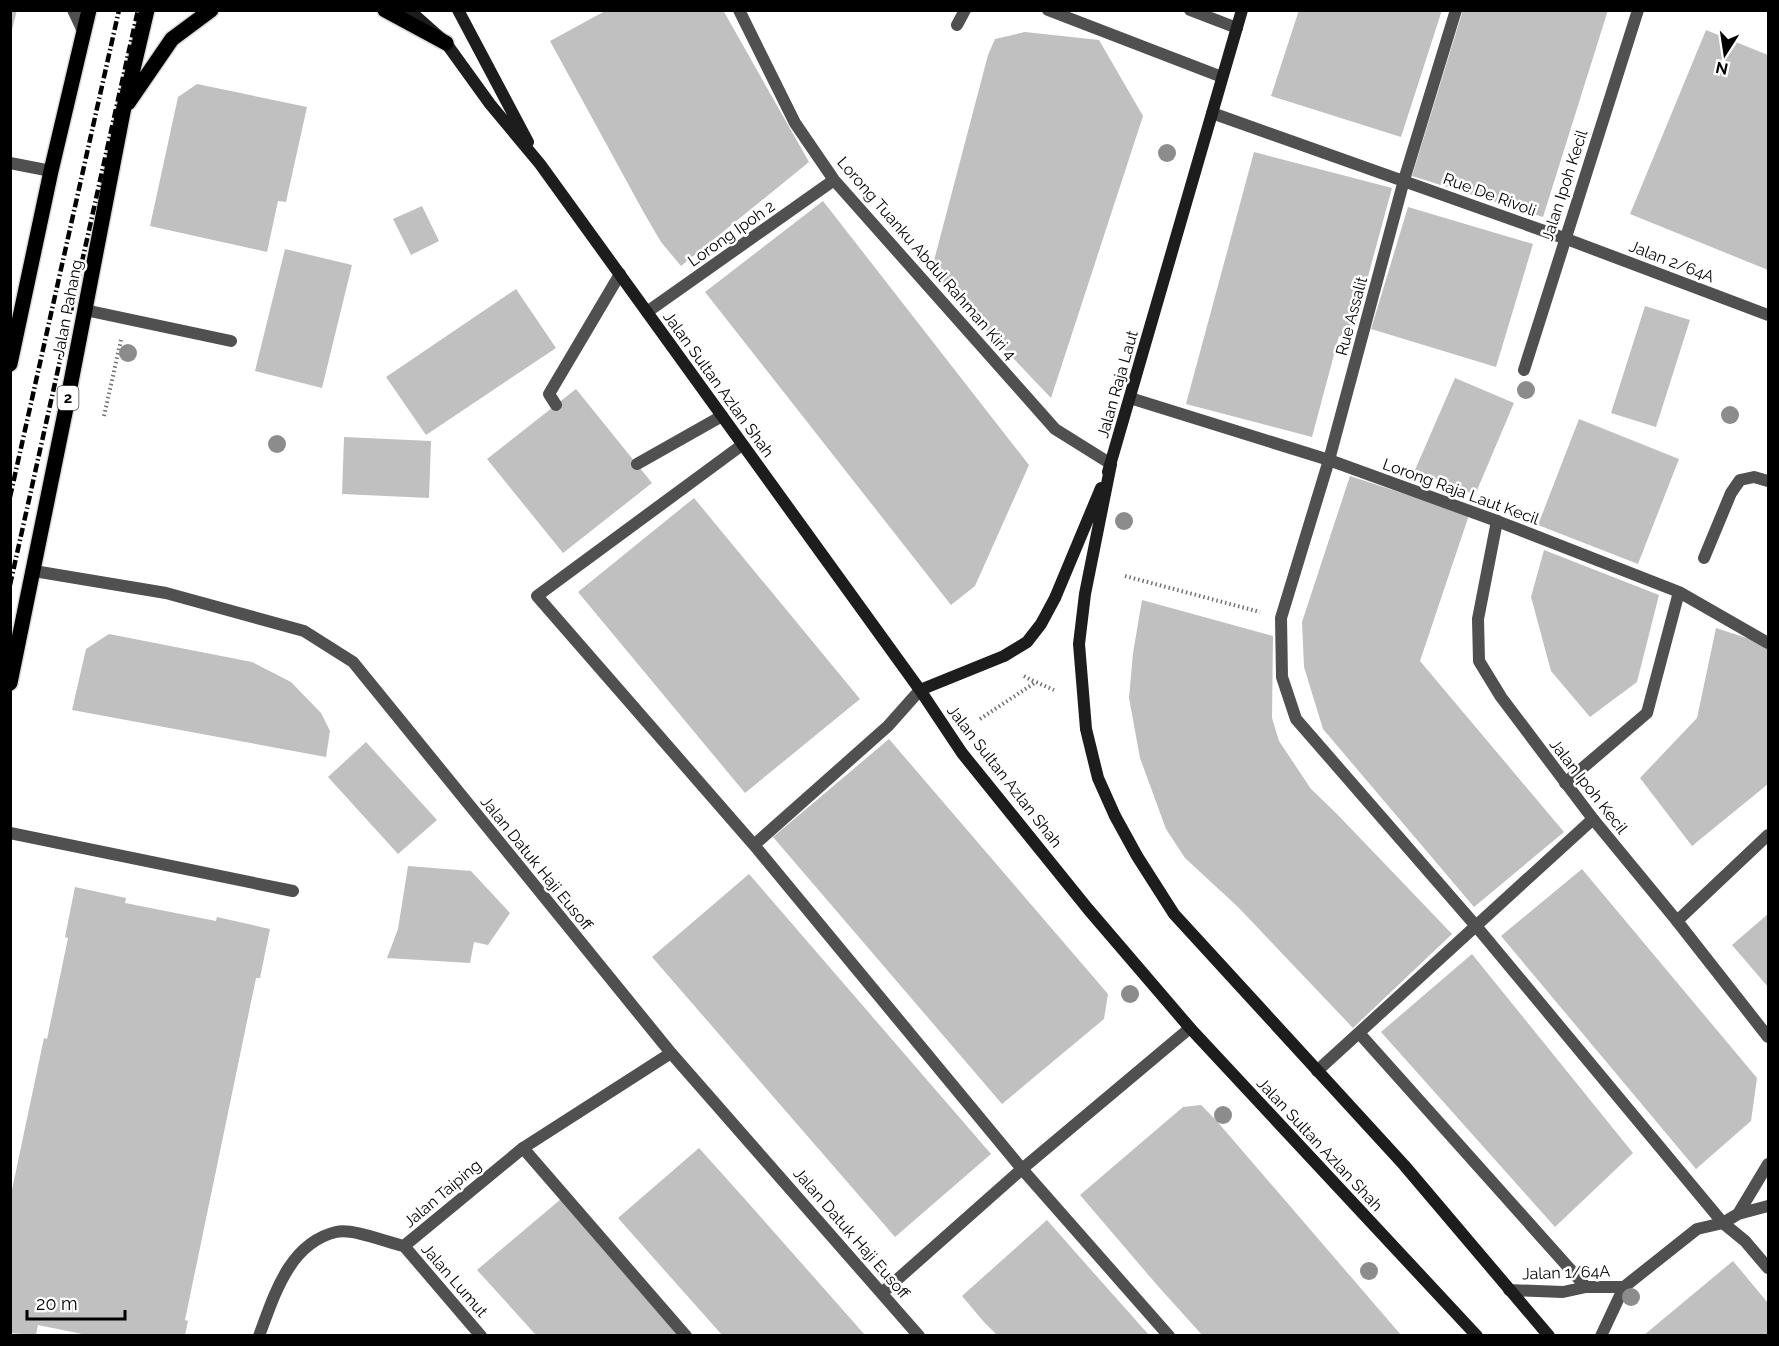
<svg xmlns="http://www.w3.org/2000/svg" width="1779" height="1346" font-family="Raleway,sans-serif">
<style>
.building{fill:#c0c0c0}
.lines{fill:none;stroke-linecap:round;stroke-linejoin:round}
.primary-casing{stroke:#dbdbdb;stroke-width:18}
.path{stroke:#727272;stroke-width:4;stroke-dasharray:1.5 3;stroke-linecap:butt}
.service{stroke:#505050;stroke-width:12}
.minor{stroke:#505050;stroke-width:12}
.secondary{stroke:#1d1d1d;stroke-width:12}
.primary{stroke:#000;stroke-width:15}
.rail{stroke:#000;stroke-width:4.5;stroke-dasharray:9 3 1.5 3;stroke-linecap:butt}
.tree{fill:#8c8c8c}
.labels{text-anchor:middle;stroke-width:5;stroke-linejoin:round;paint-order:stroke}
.shield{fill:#fff;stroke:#4c4c4c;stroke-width:1.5}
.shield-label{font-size:15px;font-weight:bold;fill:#000}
.street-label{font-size:16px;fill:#000;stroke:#fff}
</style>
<rect width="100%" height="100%" fill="#fff"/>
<!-- building -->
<path class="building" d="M 10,10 L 17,10 L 11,34 L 10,34 Z
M 607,10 L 723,10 L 809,162 L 681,266 L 661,242 L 644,213 L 550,41 Z
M 1299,10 L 1442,10 L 1401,137 L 1271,96 Z
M 1463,10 L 1608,10 L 1543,217 L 1412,176 Z
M 1706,30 L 1768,55 L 1768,270 L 1630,214 Z
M 1025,32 L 1099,40 L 1143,116 L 1051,398 L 931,272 L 988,55 L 995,39 Z
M 197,84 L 307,107 L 286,202 L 278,201 L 267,252 L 150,226 L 178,97 Z
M 1254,152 L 1392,188 L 1351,339 L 1339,336 L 1312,437 L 1186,404 Z
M 823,201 L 1029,465 L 975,586 L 951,605 L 705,292 Z
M 422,206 L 439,241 L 411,255 L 393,219 Z
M 1408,207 L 1533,244 L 1496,367 L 1371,329 Z
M 285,249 L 352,265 L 322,388 L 255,371 Z
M 516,289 L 556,348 L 426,435 L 386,377 Z
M 1645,306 L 1690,320 L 1656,427 L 1611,413 Z
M 1455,378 L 1514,403 L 1475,495 L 1415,470 Z
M 576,389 L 652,483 L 563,553 L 487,459 Z
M 1579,419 L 1679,459 L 1638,564 L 1538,525 Z
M 344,437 L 431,441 L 429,498 L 342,494 Z
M 1350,476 L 1469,515 L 1420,661 L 1564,832 L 1474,907 L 1323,729 L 1304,667 L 1302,622 Z
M 694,498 L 860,699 L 745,793 L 578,592 Z
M 1544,550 L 1659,595 L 1637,682 L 1590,717 L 1551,671 L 1531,597 Z
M 1142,600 L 1273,636 L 1272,718 L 1279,741 L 1311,789 L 1337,814 L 1452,934 L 1353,1028 L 1238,907 L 1185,858 L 1166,829 L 1140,758 L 1129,698 L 1133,653 Z
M 1716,628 L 1768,645 L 1768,784 L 1692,846 L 1640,778 L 1697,718 Z
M 109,634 L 252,662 L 291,682 L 321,713 L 330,731 L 326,757 L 72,710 L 86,649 Z
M 889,739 L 1108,994 L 1104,1019 L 1002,1104 L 773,837 Z
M 366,742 L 437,820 L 398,854 L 328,777 Z
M 408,866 L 471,871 L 510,913 L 488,945 L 474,942 L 470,963 L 387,958 L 398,929 Z
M 1582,869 L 1757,1078 L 1751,1121 L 1696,1169 L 1501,936 Z
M 749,874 L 991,1154 L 895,1237 L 652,957 Z
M 75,887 L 126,898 L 125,903 L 216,921 L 217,917 L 270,929 L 260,978 L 256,978 L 185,1320 L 188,1321 L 185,1335 L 87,1335 L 38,1325 L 36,1335 L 10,1333 L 10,1199 L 44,1038 L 47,1039 L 68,938 L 65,937 Z
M 1768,914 L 1768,987 L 1732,945 Z
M 1472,954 L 1633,1153 L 1555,1227 L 1381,1032 Z
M 1201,1105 L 1215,1119 L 1401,1335 L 1202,1335 L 1157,1285 L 1080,1195 L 1183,1107 Z
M 699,1148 L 743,1197 L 865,1335 L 722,1335 L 618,1218 Z
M 561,1199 L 681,1335 L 536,1335 L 477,1270 Z
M 1047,1220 L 1092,1271 L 1149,1335 L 997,1335 L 983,1321 L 962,1296 Z
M 1733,1261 L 1768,1303 L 1768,1335 L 1644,1335 Z"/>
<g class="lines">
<!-- primary casing -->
<g class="primary-casing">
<path id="primary" d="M 385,10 L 446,43
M 128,103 L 172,39 L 211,10
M 10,364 L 51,171 L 89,10
M 10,683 L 66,408 L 123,112 L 147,10"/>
</g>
<!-- path -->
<path class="path" d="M 104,416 L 121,340
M 1125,576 L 1260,612
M 1024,676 L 1035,682
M 980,719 L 1036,682 L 1054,690"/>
<!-- service -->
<path class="service" d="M 73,10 L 83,31
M 739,10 L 795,123 L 834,180 L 1055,429 L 1111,464
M 1048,10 L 1222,77
M 1456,10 L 1404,180 L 1329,460 L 1281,618 L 1282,677 L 1296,719 L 1476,926 L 1723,1223 L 1745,1241 L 1768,1268
M 957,25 L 965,10
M 1212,113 L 1564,238
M 10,163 L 51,171
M 85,310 L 231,341
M 647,312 L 834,180
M 1130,398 L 1329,460 L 1497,521 L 1679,592 L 1768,643
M 556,405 L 549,394 L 620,274
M 742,445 L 537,596 L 754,845 L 1022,1169 L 1169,1336
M 637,464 L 722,416
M 1704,558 L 1731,493 L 1740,480 L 1754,477 L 1768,481
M 1565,783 L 1647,713 L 1679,592
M 10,833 L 293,891
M 754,845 L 888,726 L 920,690
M 1677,921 L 1768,835
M 1359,1033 L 1586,1287
M 1317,1071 L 1593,819
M 523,1148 L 686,1336"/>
<!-- minor -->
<path class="minor" d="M 1190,10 L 1237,28
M 1564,238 L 1768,315
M 1524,370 L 1638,10
M 1497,521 L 1478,619 L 1479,661 L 1501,697 L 1593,819 L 1677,921 L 1768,1037
M 34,571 L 166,593 L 304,631 L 353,662 L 671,1053 L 919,1336
M 1738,1214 L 1768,1164
M 404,1246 L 481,1336
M 1509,1290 L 1563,1292 L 1586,1287 L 1624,1287
M 882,1293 L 1022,1169 L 1190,1028
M 259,1336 C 274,1296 289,1243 336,1232 C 353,1228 386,1242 404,1246 L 523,1148 L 671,1053
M 1601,1336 L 1624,1287 L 1697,1229 L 1723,1223 L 1738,1214 L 1768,1206"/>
<!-- secondary -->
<path class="secondary" d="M 409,10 L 446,43 L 490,104 L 540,164 L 920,690 L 962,753 L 1088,909 L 1190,1028 L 1477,1336
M 458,10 L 528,142
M 1111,464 L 1085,594 L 1079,644 L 1086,729 L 1098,778 L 1115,816 L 1137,856 L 1174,914 L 1404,1165 L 1549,1336
M 1108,472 L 1242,10
M 920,690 L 1004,656 L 1027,642 L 1041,624 L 1055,598 L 1101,488"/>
<!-- primary -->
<use href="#primary" class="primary"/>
<!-- rail -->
<path class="rail" d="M 10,497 L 119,10
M 10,585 L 138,10"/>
</g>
<!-- trees -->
<g class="tree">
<circle cx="1167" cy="153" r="9"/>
<circle cx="128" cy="353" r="9"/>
<circle cx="1526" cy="390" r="9"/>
<circle cx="1730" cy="415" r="9"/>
<circle cx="277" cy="444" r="9"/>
<circle cx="1124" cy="521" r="9"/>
<circle cx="1130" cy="994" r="9"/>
<circle cx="1223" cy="1115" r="9"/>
<circle cx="1369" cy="1271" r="9"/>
<circle cx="1631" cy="1297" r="9"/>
</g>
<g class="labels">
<!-- shield labels -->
<rect class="shield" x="57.5" y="386" width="21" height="24" rx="4.5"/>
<g class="shield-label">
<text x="68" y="403">2</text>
</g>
<!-- street labels -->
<g class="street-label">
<text transform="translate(1564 185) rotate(-72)" y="6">Jalan Ipoh Kecil</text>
<text transform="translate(1490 194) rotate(20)" y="6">Rue De Rivoli</text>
<text transform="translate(731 233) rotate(-35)" y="6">Lorong Ipoh 2</text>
<text transform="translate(927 258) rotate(49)" y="6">Lorong Tuanku Abdul Rahman Kiri 4</text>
<text transform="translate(1672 261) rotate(21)" y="6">Jalan 2/64A</text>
<text transform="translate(67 308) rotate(-79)" y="6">Jalan Pahang</text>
<text transform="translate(1351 316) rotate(-75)" y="6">Rue Assalit</text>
<text transform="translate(719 384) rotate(54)" y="6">Jalan Sultan Azlan Shah</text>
<text transform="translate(1117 384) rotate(-74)" y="6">Jalan Raja Laut</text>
<text transform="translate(1461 491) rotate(20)" y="6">Lorong Raja Laut Kecil</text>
<text transform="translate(1005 776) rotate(52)" y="6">Jalan Sultan Azlan Shah</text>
<text transform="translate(1589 786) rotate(52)" y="6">Jalan Ipoh Kecil</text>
<text transform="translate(537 863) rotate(51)" y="6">Jalan Datuk Haji Eusoff</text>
<text transform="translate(1320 1144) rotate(47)" y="6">Jalan Sultan Azlan Shah</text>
<text transform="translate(442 1193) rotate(-40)" y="6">Jalan Taiping</text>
<text transform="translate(852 1233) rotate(49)" y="6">Jalan Datuk Haji Eusoff</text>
<text transform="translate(1566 1272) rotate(-2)" y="6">Jalan 1/64A</text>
<text transform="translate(455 1280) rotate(49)" y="6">Jalan Lumut</text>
</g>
</g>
<!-- border -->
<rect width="1779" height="1346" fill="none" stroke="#000000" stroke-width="24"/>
<!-- north arrow -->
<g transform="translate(1725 54) rotate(192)" stroke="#ffffff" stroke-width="4.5" paint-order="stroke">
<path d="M0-4.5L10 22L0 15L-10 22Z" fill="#000000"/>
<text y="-9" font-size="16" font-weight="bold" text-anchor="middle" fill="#000000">N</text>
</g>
<!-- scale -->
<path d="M27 1310v9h98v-9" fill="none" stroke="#000000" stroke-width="3"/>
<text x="36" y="1310" font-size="18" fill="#000000" stroke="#ffffff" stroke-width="4.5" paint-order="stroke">20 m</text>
</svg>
